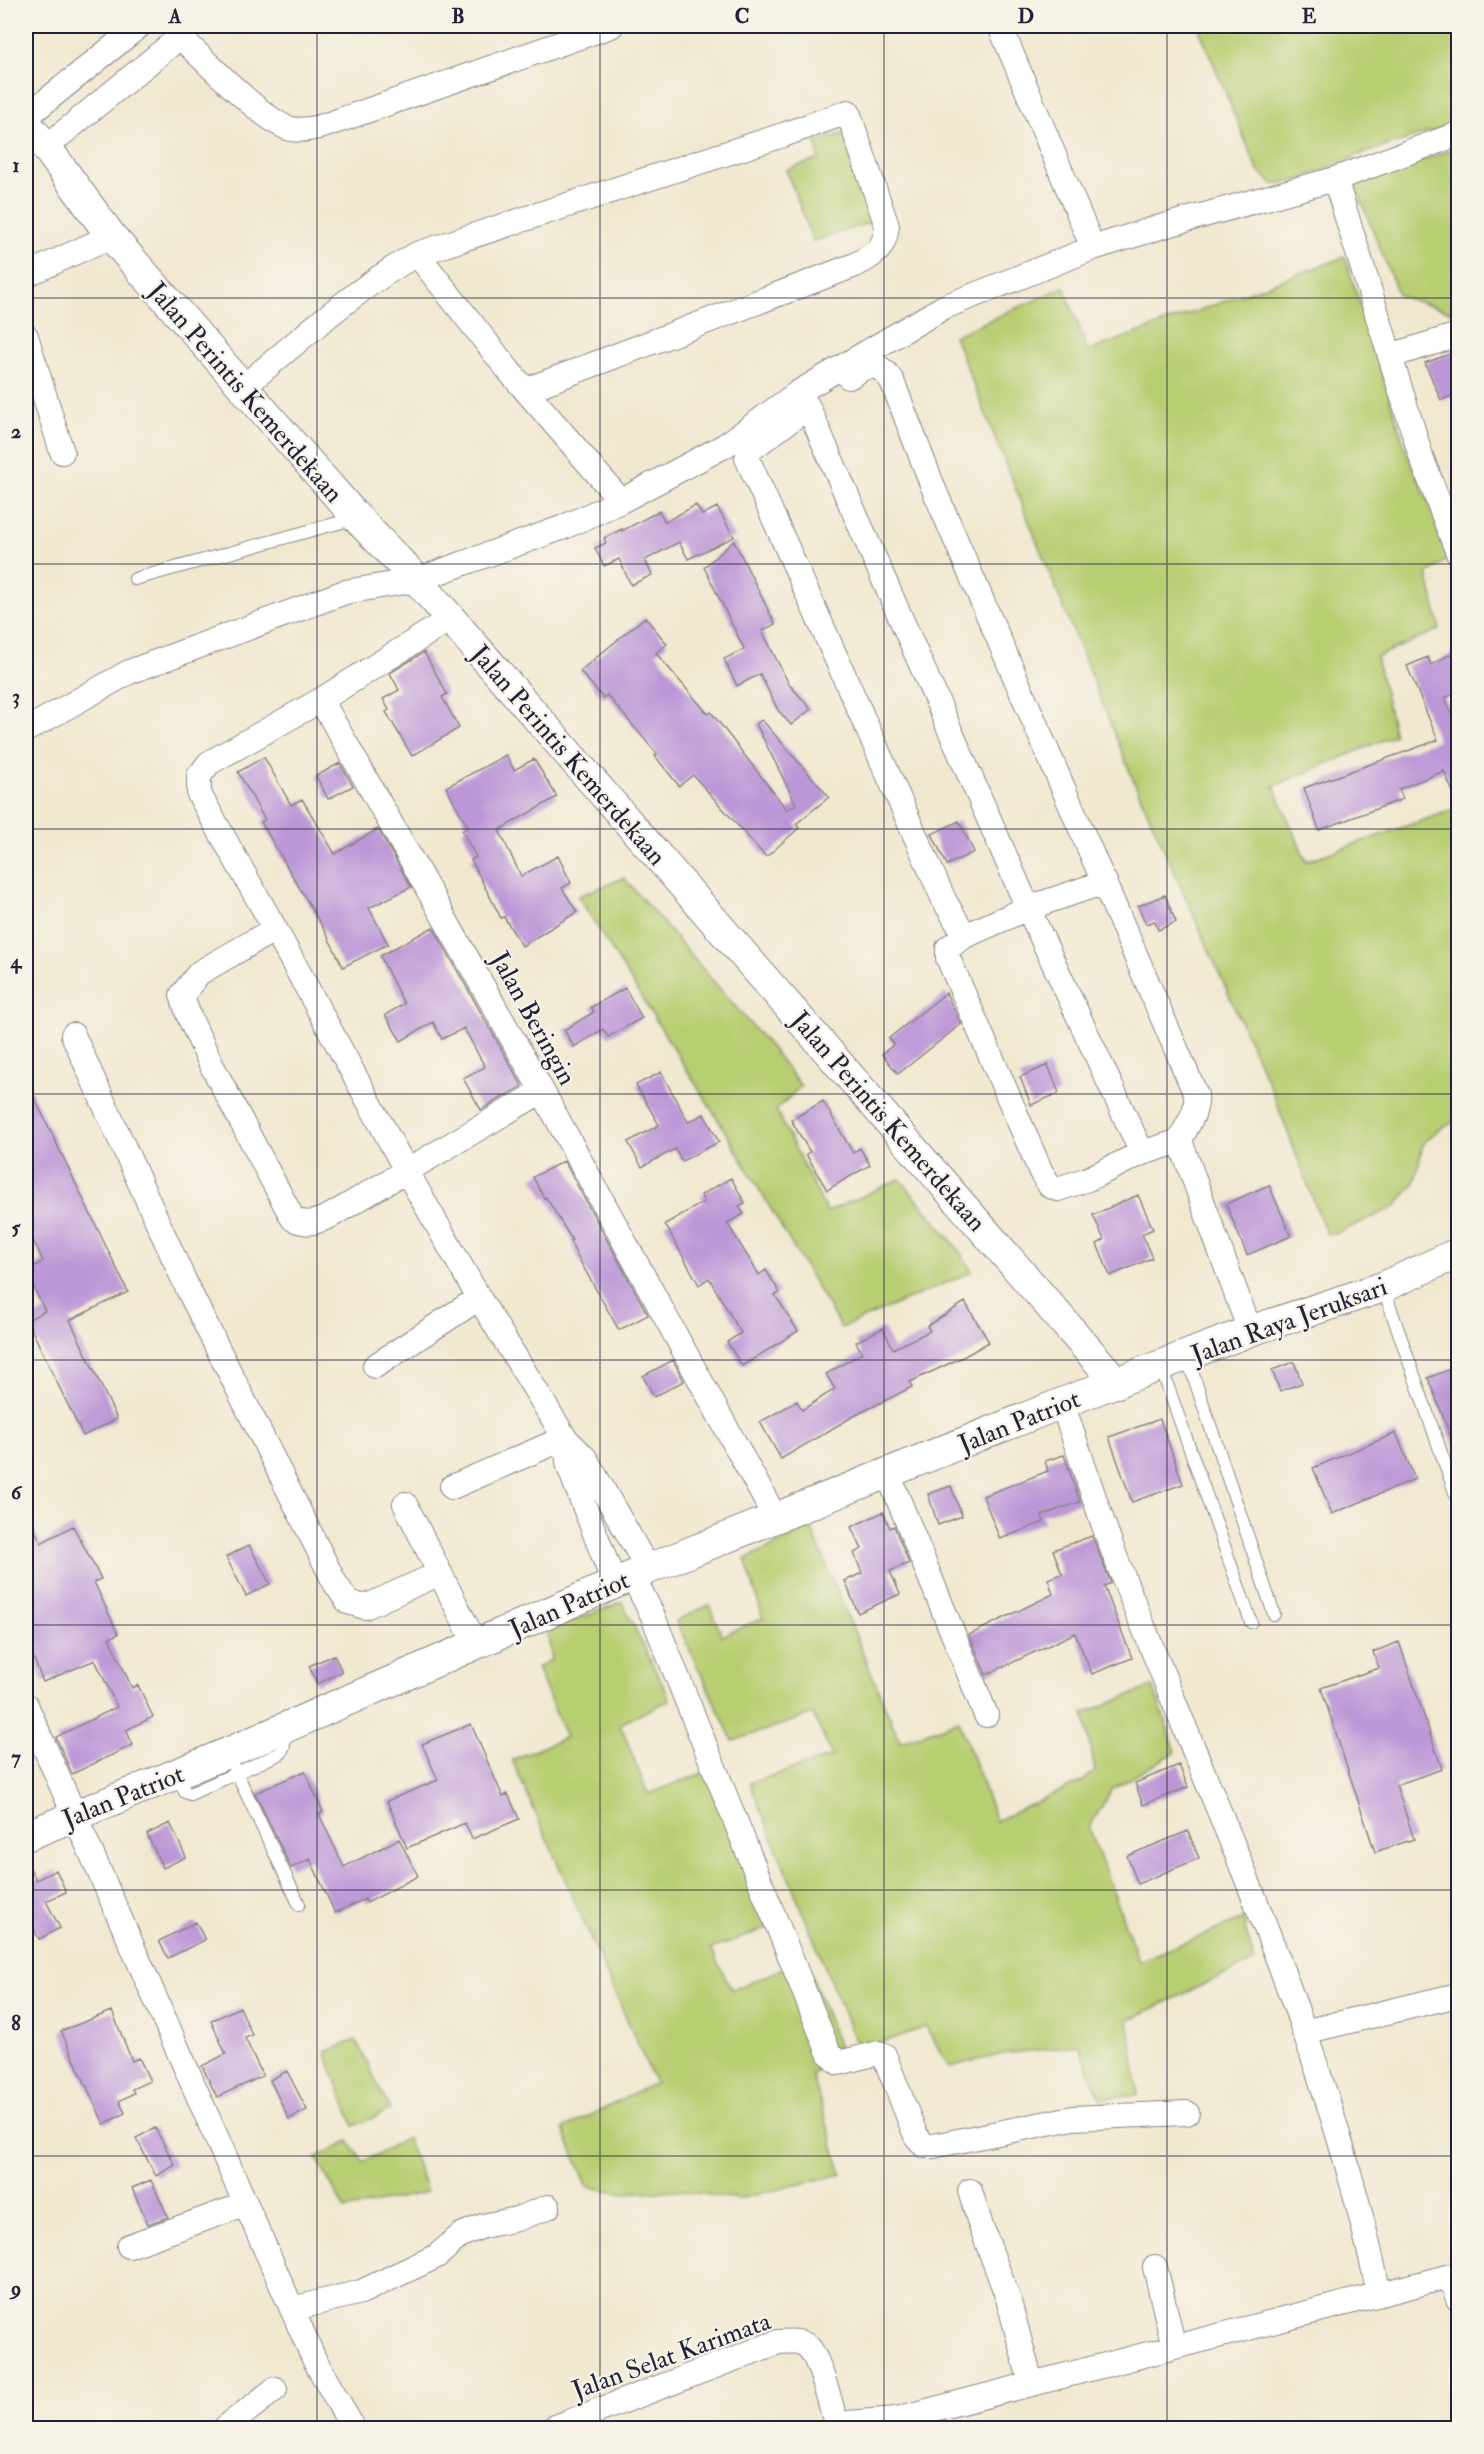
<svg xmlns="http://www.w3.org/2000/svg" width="1484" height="2454" font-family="'IM FELL Double Pica',serif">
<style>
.green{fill:#b8ce72;stroke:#6d7856;stroke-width:1.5}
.building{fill:#bc97d7}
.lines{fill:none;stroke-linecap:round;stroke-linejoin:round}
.service-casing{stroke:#8a8586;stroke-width:14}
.minor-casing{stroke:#8a8586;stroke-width:26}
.tertiary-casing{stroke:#8a8586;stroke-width:32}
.service{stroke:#fff;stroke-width:12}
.minor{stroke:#fff;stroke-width:24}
.tertiary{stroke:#fff;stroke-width:30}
.grid{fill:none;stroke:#22223b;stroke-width:1.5;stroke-opacity:0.55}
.labels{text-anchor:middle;stroke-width:4.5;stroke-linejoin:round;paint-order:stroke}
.street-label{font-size:26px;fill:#22223b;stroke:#f7f3e8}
.neatline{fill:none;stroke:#22223b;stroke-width:2}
.grid-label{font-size:20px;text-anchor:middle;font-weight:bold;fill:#22223b}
</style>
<rect width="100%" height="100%" fill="#f7f3e8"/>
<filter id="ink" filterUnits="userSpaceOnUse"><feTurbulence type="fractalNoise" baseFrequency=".0167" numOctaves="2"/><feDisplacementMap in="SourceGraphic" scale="12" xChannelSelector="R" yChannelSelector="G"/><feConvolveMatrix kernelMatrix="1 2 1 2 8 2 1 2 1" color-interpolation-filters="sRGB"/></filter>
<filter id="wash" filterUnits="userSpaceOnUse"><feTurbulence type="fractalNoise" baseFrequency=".008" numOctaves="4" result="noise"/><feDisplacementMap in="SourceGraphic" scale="24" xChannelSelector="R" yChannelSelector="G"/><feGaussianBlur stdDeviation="1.35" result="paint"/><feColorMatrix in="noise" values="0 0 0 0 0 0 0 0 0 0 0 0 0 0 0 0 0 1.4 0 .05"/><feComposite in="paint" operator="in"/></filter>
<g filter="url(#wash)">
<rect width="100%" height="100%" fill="#f1e8d0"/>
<!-- green -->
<path class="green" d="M 1198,26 L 1458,26 L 1458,123 L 1359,155 L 1296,181 L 1273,184 L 1258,171 Z
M 849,132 L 875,221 L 813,241 L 786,170 L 819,159 L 816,142 Z
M 1458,147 L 1458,314 L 1399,296 L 1355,185 Z
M 1345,257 L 1407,453 L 1452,556 L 1427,574 L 1440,629 L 1376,657 L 1395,735 L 1274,786 L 1306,861 L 1458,808 L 1458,1120 L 1438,1130 L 1423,1144 L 1415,1182 L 1395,1207 L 1335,1234 L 1326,1233 L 1274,1096 L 1132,777 L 954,336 L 1064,287 L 1088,351 Z
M 624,878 L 772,1049 L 801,1086 L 776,1110 L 827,1212 L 900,1179 L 958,1249 L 972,1272 L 841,1328 L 722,1126 L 578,896 Z
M 811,1528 L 900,1742 L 959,1721 L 996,1821 L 1083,1781 L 1095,1771 L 1084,1713 L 1153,1686 L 1176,1752 L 1112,1789 L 1089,1828 L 1139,1961 L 1243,1919 L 1254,1961 L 1128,2020 L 1138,2095 L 1100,2098 L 1079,2045 L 1003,2054 L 949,2067 L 926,2027 L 859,2050 L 750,1783 L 832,1756 L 813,1714 L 733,1741 L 676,1621 L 709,1605 L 722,1636 L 763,1618 L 745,1559 Z
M 622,1602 L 670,1700 L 620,1724 L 648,1794 L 721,1766 L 787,1921 L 711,1949 L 732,1990 L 806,1959 L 842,2056 L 812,2074 L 842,2174 L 738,2199 L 676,2190 L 625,2193 L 588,2187 L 563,2129 L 655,2083 L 512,1760 L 566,1737 L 537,1668 L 552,1659 L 547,1631 Z
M 356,2040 L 390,2110 L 354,2126 L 325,2052 Z
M 407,2138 L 427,2192 L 345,2210 L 316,2157 L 349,2141 L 363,2162 Z"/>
<g id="blocks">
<!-- building -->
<path class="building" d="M 1458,351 L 1458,394 L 1441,400 L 1425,363 Z
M 696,505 L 702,515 L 717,507 L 734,537 L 688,559 L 679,542 L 645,560 L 652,575 L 631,585 L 619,559 L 604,566 L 595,548 L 606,543 L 604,538 L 622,529 L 622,531 L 659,511 L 665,522 Z
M 734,541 L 775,624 L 762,631 L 789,684 L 811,709 L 791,725 L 778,710 L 760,674 L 737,686 L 724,659 L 744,649 L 704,567 Z
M 645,617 L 667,644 L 656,653 L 708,714 L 711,712 L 787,810 L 796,804 L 756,724 L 762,720 L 829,797 L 796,824 L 799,828 L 766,857 L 693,775 L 679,786 L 655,756 L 657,754 L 607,695 L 603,698 L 580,671 Z
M 1458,650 L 1458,692 L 1445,698 L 1458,729 L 1458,804 L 1444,771 L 1399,789 L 1403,799 L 1319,830 L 1304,788 L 1438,740 L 1407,666 L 1428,657 L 1431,665 Z
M 424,652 L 447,694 L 442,697 L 459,728 L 412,756 L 386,712 L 389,710 L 383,699 L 399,690 L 390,673 Z
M 506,755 L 514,770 L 534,759 L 557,797 L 499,830 L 521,876 L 558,856 L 571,883 L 562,888 L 577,912 L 522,946 L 504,917 L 501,918 L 471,860 L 476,857 L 462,831 L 468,827 L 446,787 Z
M 264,757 L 291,805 L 302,799 L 335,854 L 378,829 L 411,887 L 369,908 L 388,944 L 343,967 L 326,933 L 261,822 L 265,820 L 238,772 Z
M 340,763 L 353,786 L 328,799 L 316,776 Z
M 959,821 L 974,852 L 947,865 L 932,834 Z
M 1165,895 L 1176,922 L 1158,930 L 1155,921 L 1146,924 L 1138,906 Z
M 433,927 L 522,1086 L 481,1110 L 463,1078 L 485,1067 L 464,1028 L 442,1039 L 433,1022 L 401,1041 L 385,1015 L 404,1004 L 380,956 Z
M 625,988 L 642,1018 L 608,1037 L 603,1029 L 574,1047 L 564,1030 L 594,1012 L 591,1007 Z
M 946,993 L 961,1024 L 898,1074 L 882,1054 L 894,1044 L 889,1038 Z
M 1048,1065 L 1059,1093 L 1031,1105 L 1020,1077 Z
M 661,1072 L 688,1122 L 704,1114 L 719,1142 L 682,1161 L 675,1149 L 642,1167 L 628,1142 L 659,1125 L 636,1085 Z
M 26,1080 L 128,1292 L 70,1320 L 117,1419 L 83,1436 L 27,1320 L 45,1311 L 26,1272 L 43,1261 L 26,1225 Z
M 823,1101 L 853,1153 L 860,1148 L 870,1165 L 827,1190 L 806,1154 L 810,1152 L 791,1120 Z
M 564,1161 L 648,1315 L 619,1330 L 577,1256 L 570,1241 L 572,1240 L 546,1197 L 544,1198 L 533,1177 Z
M 731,1178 L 745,1203 L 739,1206 L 744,1214 L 727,1223 L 759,1275 L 766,1270 L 780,1293 L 775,1295 L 798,1331 L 742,1366 L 727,1342 L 741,1333 L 709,1278 L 699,1285 L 665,1224 L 704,1202 L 701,1195 Z
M 1269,1185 L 1291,1236 L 1247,1255 L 1226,1204 Z
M 1138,1195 L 1153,1229 L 1142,1234 L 1152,1258 L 1110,1276 L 1097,1244 L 1104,1240 L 1093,1215 Z
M 965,1302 L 989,1342 L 965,1356 L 910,1382 L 912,1387 L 852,1417 L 781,1459 L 760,1422 L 797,1401 L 802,1410 L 835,1389 L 826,1374 L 862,1353 L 856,1342 L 883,1328 L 893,1349 L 930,1331 L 927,1326 Z
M 673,1360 L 684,1381 L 654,1397 L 643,1376 Z
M 1294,1362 L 1302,1383 L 1280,1391 L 1272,1370 Z
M 1458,1366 L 1458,1452 L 1457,1452 L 1428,1378 Z
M 1160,1419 L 1183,1484 L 1132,1502 L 1109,1437 Z
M 1396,1433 L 1415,1479 L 1332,1514 L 1313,1468 Z
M 1064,1455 L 1080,1502 L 1042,1515 L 1044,1522 L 1000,1539 L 983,1496 L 1048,1471 L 1045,1461 Z
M 951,1486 L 962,1516 L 938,1525 L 928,1494 Z
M 26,1510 L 41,1543 L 73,1526 L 101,1579 L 94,1582 L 118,1634 L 109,1638 L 132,1688 L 138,1685 L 153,1717 L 126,1730 L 133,1745 L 72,1774 L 56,1737 L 117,1707 L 95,1660 L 43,1682 L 26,1639 Z
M 883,1512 L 890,1528 L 894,1526 L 909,1563 L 890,1571 L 900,1594 L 858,1613 L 845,1581 L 862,1573 L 854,1553 L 862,1549 L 851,1527 Z
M 1092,1536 L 1111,1583 L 1104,1586 L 1132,1658 L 1092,1674 L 1075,1633 L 986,1675 L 969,1635 L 1053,1594 L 1048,1579 L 1062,1574 L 1053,1550 Z
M 249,1545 L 270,1584 L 246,1596 L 226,1557 Z
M 1399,1642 L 1442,1769 L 1396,1785 L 1414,1839 L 1375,1852 L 1321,1688 L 1379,1668 L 1373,1652 Z
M 334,1655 L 342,1672 L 317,1684 L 309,1666 Z
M 471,1724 L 503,1797 L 508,1794 L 519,1819 L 472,1839 L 465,1823 L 407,1848 L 387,1801 L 438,1780 L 422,1744 Z
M 1179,1765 L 1188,1787 L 1143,1805 L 1135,1783 Z
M 305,1771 L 323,1812 L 319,1814 L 344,1867 L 399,1839 L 418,1876 L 367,1903 L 365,1899 L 335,1913 L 310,1859 L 291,1868 L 255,1793 Z
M 170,1823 L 186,1857 L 163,1868 L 147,1834 Z
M 1188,1831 L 1199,1858 L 1138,1884 L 1127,1856 Z
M 26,1860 L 36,1880 L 56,1870 L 66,1892 L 46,1901 L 60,1928 L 39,1939 L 26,1914 Z
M 196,1922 L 205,1940 L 168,1958 L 159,1941 Z
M 240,2007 L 252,2035 L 245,2038 L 263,2076 L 217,2097 L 202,2066 L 226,2054 L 211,2021 Z
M 112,2011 L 132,2061 L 139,2058 L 150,2081 L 132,2089 L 134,2093 L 119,2101 L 125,2113 L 104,2124 L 61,2031 Z
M 287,2071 L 307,2110 L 289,2119 L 270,2080 Z
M 155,2128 L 175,2165 L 156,2176 L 136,2138 Z
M 151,2180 L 168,2217 L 148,2224 L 132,2188 Z"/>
</g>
</g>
<g filter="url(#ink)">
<use href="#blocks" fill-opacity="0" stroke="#8a8586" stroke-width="1.5"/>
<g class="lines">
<!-- service casing -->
<g class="service-casing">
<path id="service" d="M 135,579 L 356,518
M 1383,1287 L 1458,1501
M 1187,1357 L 1274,1614
M 1161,1367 L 1251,1622
M 227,1753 L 299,1904
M 177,1774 L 185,1792 L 190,1794 L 281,1753 L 284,1745 L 278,1731"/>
</g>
<!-- minor casing -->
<g class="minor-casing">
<path id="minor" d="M 173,26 L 180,37 C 203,58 265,123 291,129 C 302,131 312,129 323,126 L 611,26
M 1000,26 L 1093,248
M 26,117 L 139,26
M 1458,134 L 1335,179 L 1422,459 L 1458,553
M 46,147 L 180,37 L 188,26
M 417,254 L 509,371 L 621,501
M 26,275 L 111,236
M 26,336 L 62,452
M 1390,356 L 1458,335
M 849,377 L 863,368 L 877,366 L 886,373 L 892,381 L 935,492 L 1196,1095 C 1198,1113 1186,1125 1180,1141 L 1250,1331
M 242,388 C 299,341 353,290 417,254 L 783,135 L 848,112 L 887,226 C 884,250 876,254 855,265 L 526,390
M 799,392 L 808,407 L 751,449 L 747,458 L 944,900 L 965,936 L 948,948 L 948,958 L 1041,1172 L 1050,1186 L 1058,1189 L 1088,1179 L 1142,1153 L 1180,1141
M 808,407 L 1028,908 L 1142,1153
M 450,619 L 321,700 L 542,1091 L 776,1519
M 321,700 L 209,763 L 199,776 L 199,794 L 275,929 L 407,1172 L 479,1298 L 565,1438 L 585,1458 L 648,1569
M 26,730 L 129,672 L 345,592 L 417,580 L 564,527 L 621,501 L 726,445 L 799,392 L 944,307 L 1093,248 L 1157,228 L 1335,179
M 275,929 L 199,973 L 182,995 L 188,1014 L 211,1064 L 293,1219 C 308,1226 316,1222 330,1216 L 542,1091
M 965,936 L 1028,908 L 1105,882
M 73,1035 L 187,1287 L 335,1583 L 348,1602 L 365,1607 L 440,1573
M 375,1366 L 479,1298
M 1062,1403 C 1080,1454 1096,1506 1115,1556 C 1210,1799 1326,2037 1379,2294
M 565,1438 L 569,1467 L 615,1585
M 888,1474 L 986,1715
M 452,1487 L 565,1438
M 405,1504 L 476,1645
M 633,1577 L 652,1614 L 829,2053 L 839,2063 L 878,2053 L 884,2055 L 916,2136 L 925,2146 L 933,2146 L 1073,2118 L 1187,2113
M 26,1705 L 314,2359 L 353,2428
M 1304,2032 L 1458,1995
M 970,2191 L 980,2223 L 1008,2298 L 1031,2383
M 129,2246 L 246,2204
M 1155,2267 L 1174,2347
M 1450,2276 L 1458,2299
M 292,2309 L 361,2292 L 437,2256 L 461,2235 L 483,2226 L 517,2219 L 548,2207
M 225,2428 L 275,2389
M 553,2428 L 778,2342 C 789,2342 801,2339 809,2348 C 819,2358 832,2408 836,2424 L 896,2419 L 1458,2274"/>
</g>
<!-- tertiary casing -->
<g class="tertiary-casing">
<path id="tertiary" d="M 26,123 L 46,147 L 111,236 L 357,518 L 417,580 L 1117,1383
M 26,1836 L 227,1753 L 648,1569 L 1062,1403 L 1250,1331 L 1383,1287 L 1458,1253"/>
</g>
<!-- service -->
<use href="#service" class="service"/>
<!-- minor -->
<use href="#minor" class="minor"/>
<!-- tertiary -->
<use href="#tertiary" class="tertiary"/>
</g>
</g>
<!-- grid -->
<path class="grid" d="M 317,26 L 317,2428M 600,26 L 600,2428M 884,26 L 884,2428M 1167,26 L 1167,2428M 26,298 L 1458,298M 26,564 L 1458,564M 26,829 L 1458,829M 26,1094 L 1458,1094M 26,1360 L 1458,1360M 26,1625 L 1458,1625M 26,1890 L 1458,1890M 26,2156 L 1458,2156"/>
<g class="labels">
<!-- street labels -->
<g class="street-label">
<text transform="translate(246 392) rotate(49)" y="9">Jalan Perintis Kemerdekaan</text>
<text transform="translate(569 755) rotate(49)" y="9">Jalan Perintis Kemerdekaan</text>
<text transform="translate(534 1018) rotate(61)" y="9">Jalan Beringin</text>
<text transform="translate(889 1121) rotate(49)" y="9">Jalan Perintis Kemerdekaan</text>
<text transform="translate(1289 1320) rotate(-20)" y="9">Jalan Raya Jeruksari</text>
<text transform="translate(1019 1421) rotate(-22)" y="9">Jalan Patriot</text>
<text transform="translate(569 1604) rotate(-24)" y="9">Jalan Patriot</text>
<text transform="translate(123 1796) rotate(-22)" y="9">Jalan Patriot</text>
<text transform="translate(671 2355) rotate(-20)" y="9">Jalan Selat Karimata</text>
</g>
</g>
<!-- margin -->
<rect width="1484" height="2454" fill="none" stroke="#f7f3e8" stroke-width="66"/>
<rect x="33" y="33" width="1418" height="2388" class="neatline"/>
<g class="grid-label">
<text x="175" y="23">A</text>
<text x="458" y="23">B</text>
<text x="742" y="23">C</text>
<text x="1026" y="23">D</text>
<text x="1309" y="23">E</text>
<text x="16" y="172">1</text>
<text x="16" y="438">2</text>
<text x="16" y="703">3</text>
<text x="16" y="968">4</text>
<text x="16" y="1234">5</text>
<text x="16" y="1499">6</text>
<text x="16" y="1764">7</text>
<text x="16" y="2030">8</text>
<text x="16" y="2295">9</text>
</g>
</svg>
